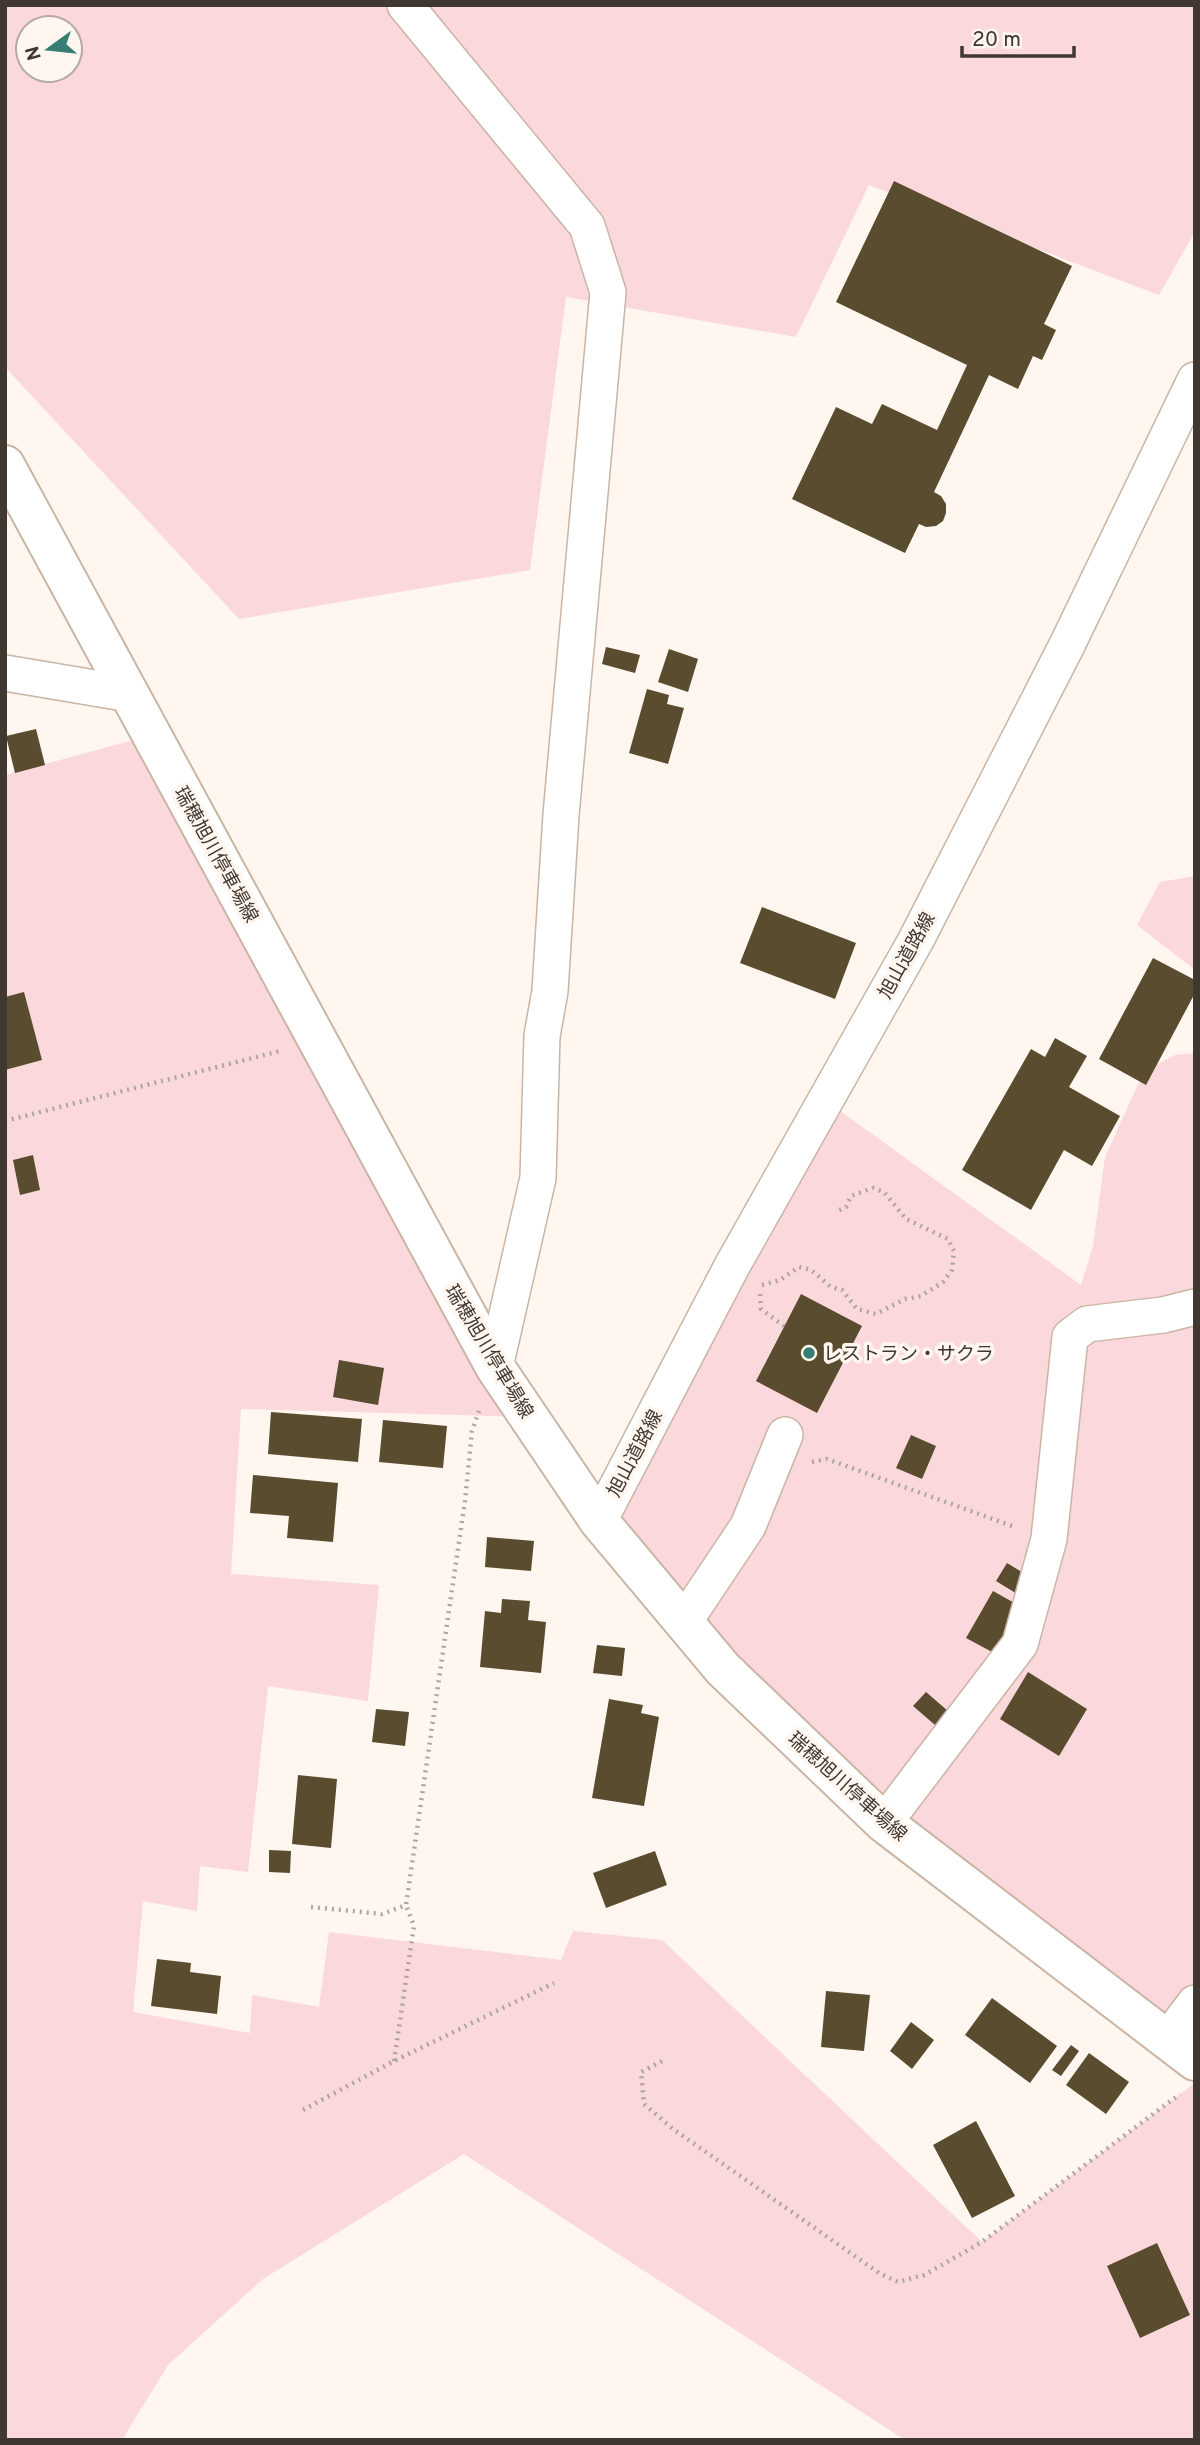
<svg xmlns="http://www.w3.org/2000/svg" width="1200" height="2445" font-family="Overpass,'Noto Sans JP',sans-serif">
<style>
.green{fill:#fbd8db;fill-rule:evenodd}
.building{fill:#594c2f}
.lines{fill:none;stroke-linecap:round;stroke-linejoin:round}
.minor-casing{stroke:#cab5a4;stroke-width:38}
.major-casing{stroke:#cab5a4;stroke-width:42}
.path{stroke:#aea59e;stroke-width:4.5;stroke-dasharray:2 5;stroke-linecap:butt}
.minor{stroke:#fff;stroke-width:35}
.major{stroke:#fff;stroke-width:38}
.poi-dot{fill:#367d74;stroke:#fff6ef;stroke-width:2.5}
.labels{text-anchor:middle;stroke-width:7;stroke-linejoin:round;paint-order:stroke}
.street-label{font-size:19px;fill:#403730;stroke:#fff6ef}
.poi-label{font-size:19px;fill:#403730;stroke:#fff6ef;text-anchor:start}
</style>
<rect width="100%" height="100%" fill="#fff6ef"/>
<!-- green -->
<path class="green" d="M 5,5 L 1195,5 L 1195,232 L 1159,295 L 869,185 L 796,337 L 566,297 L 530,570 L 239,619 L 5,367 ZM 28,28 L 70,28 L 70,70 L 28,70 Z
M 152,735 L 529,1417 L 241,1409 L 231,1574 L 379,1585 L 368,1701 L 268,1686 L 248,1872 L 200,1866 L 197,1911 L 143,1901 L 133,2012 L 250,2033 L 252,1995 L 319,2007 L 329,1932 L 561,1960 L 573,1931 L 662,1940 L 982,2242 L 1195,2083 L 1195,2440 L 905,2440 L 464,2154 L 263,2279 L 168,2365 L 122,2440 L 5,2440 L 5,775 Z
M 1195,876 L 1195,970 L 1137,925 L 1160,882 Z
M 1195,1053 L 1195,2003 L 1167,2040 L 884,1823 L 599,1521 L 825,1100 L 1081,1285 L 1093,1246 L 1105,1157 L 1144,1071 L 1175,1055 Z"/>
<!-- building -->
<path class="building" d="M 894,181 L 1072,266 L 1044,324 L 1056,330 L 1042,360 L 1033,356 L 1018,389 L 989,375 L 934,492 L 941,496 L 946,504 L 946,513 L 943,521 L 936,526 L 926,527 L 919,524 L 905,553 L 792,499 L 836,407 L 872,424 L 882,404 L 937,430 L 967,365 L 836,302 Z
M 606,647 L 640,655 L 635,673 L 602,664 Z
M 669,649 L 698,659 L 688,692 L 658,682 Z
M 647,689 L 669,695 L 667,704 L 684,708 L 668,764 L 629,753 Z
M 36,729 L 45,765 L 15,773 L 6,736 Z
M 762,907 L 856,943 L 835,999 L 740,963 Z
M 1153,958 L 1195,980 L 1195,993 L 1146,1085 L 1099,1059 Z
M 24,992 L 42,1060 L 5,1070 L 5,997 Z
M 1055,1038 L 1087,1056 L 1069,1087 L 1120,1116 L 1092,1166 L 1064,1150 L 1031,1210 L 962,1170 L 1031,1049 L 1045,1057 Z
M 33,1155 L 40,1190 L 20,1195 L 13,1160 Z
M 801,1294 L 862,1326 L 817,1413 L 756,1381 Z
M 339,1360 L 384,1368 L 378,1405 L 333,1397 Z
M 271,1412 L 362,1419 L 358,1462 L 268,1454 Z
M 383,1420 L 447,1426 L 443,1468 L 379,1462 Z
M 911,1435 L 936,1446 L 922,1479 L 896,1468 Z
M 253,1475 L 338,1483 L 333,1542 L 287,1538 L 289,1516 L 250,1513 Z
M 487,1537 L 534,1541 L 531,1571 L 485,1567 Z
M 1007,1563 L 1030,1577 L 1019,1595 L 996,1581 Z
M 993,1591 L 1020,1606 L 994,1653 L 966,1638 Z
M 502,1599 L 530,1601 L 528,1620 L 546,1622 L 541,1673 L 480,1667 L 485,1611 L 501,1613 Z
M 597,1645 L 625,1648 L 622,1676 L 593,1673 Z
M 1028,1672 L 1087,1709 L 1059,1756 L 1000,1719 Z
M 926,1692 L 948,1711 L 935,1725 L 913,1706 Z
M 609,1699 L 643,1705 L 641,1713 L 659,1717 L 644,1806 L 592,1798 Z
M 376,1709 L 409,1712 L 405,1746 L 372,1742 Z
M 298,1775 L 337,1779 L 331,1848 L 292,1844 Z
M 269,1850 L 291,1851 L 290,1873 L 269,1872 Z
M 655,1851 L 667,1885 L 606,1908 L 593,1873 Z
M 157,1959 L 191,1963 L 190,1972 L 221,1976 L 217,2014 L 151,2006 Z
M 826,1991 L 870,1995 L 864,2051 L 821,2047 Z
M 992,1998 L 1057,2046 L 1030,2083 L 965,2035 Z
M 911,2022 L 934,2040 L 912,2069 L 890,2051 Z
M 1071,2045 L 1079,2051 L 1061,2076 L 1052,2070 Z
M 1089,2053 L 1129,2082 L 1106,2114 L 1066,2085 Z
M 976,2121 L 1015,2196 L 972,2218 L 933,2145 Z
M 1157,2243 L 1190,2315 L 1140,2338 L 1107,2266 Z"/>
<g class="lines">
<!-- minor casing -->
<g class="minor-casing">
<path id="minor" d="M 405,5 L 587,226 L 608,292 L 561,815 L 550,991 L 542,1036 L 538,1178 L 495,1367
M 5,673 L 130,694
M 599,1521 L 732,1266 L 916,940 L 1067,645 L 1195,380
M 684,1622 L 748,1526 L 785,1435
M 884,1823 L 1020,1644 L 1049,1539 L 1070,1337 L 1087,1324 L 1163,1315 L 1195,1307
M 1167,2040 L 1195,2003"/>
</g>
<!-- major casing -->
<g class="major-casing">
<path id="major" d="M 5,465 L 495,1367 L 599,1521 L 723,1669 L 884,1823 L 1195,2061"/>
</g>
<!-- path -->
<path class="path" d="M 5,1121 L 280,1051
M 762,1285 L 780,1280 L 799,1267 L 811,1270 L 831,1287 L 842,1290 L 857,1309 L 876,1314 L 905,1299 L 921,1296 L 943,1282 L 952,1270 L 954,1251 L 948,1239 L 906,1219 L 884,1192 L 873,1188 L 851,1196 L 846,1207 L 835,1212
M 760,1294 L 761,1309 L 784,1326
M 812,1462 L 827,1459 L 1015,1527
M 311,1907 L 382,1914 L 406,1905 L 465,1501 L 472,1431 L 479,1411
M 394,2061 L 414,1926 L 406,1905
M 662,2061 L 641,2072 L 644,2104 L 673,2129 L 879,2273 L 898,2282 L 924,2275 L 982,2242 L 1180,2094
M 303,2110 L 394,2061 L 554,1983"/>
<!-- minor -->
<use href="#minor" class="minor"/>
<!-- major -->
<use href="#major" class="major"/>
</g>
<!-- markers -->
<circle class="poi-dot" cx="809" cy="1353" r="7"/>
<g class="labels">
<!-- street labels -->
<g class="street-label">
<text transform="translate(217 854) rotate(61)" y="7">瑞穂旭川停車場線</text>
<text transform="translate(906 955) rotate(-61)" y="7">旭山道路線</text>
<text transform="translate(490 1351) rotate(59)" y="7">瑞穂旭川停車場線</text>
<text transform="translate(634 1453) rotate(-62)" y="7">旭山道路線</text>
<text transform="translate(848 1786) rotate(42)" y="7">瑞穂旭川停車場線</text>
</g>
<!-- poi labels -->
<g class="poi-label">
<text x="823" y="1360">レストラン・サクラ</text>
</g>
</g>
<!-- border -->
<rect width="1200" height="2445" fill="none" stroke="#403730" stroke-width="14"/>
<!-- north arrow -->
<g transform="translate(49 49) rotate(255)"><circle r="33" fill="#fff6ef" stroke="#b3aaa3" stroke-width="2"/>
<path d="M0-5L12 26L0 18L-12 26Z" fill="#367d74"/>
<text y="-10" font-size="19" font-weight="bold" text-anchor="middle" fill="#403730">N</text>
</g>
<!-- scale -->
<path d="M962 46v10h112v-10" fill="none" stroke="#403730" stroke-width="3.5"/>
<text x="972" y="46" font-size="21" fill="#403730" stroke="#fff6ef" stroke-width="5" paint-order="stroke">20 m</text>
</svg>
